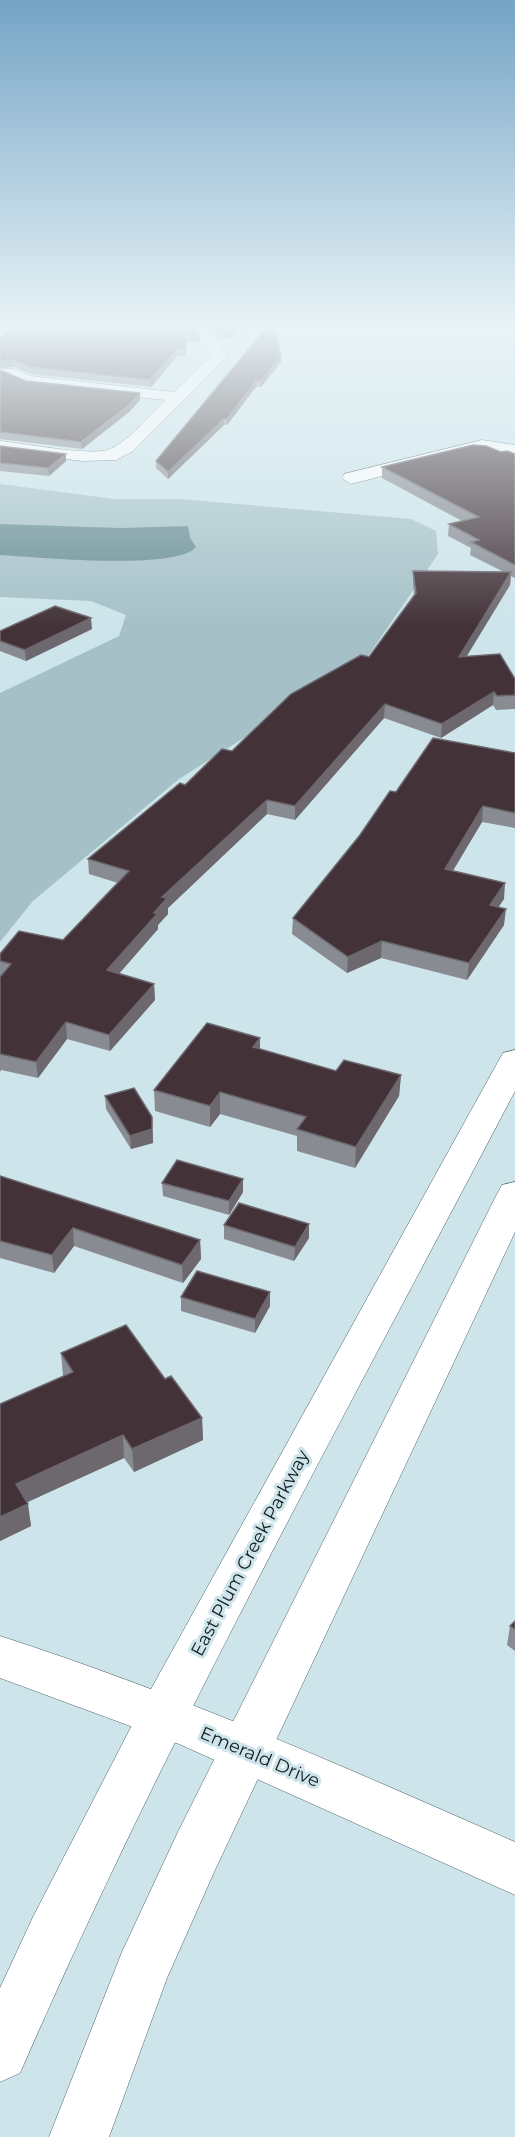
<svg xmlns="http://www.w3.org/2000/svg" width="515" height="2137" font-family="Montserrat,sans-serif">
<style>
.green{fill:#a5c1c7}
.water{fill:#688c94}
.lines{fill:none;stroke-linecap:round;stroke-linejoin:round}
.minor-casing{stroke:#4f6469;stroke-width:1}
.major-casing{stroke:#4f6469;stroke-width:1}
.minor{fill:#fff;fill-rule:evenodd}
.major{fill:#fff;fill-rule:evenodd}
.wall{fill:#888c92}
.shaded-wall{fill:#6c686e}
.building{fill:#433339;stroke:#6c686e;stroke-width:1.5}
.labels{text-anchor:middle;stroke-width:6;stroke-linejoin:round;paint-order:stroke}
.near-street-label{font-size:18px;fill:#151d1f;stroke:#cde4ea}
</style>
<rect width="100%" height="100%" fill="#cde4ea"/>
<!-- green -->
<path class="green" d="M 0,484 L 115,499 L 180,499 L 411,519 L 436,531 L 438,554 L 364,662 L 179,779 L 33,901 L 0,942 L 0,693 L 119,636 L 126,615 L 91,601 L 0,597 Z"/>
<!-- water -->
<path class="water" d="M 0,524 L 120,528 L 188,526 L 190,538 L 196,547 C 177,571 33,557 0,555 Z"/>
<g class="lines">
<!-- minor casing -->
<g class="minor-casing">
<path id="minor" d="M 190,327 L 206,327 L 214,335 L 228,356 L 133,451 L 116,460 L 83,461 L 0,451 L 0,441 C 22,443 93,457 110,449 C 131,439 148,417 165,400 L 27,385 L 2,375 L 0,372 L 2,369 L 14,369 L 30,376 L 174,392 L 212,355 L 203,341 Z
M 482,440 L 515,445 L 515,456 L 482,450 L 351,484 L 342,478 L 344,474 Z
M 0,1636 C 177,1693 345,1767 515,1842 L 515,1895 L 179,1744 L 0,1678 Z"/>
</g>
<!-- major casing -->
<g class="major-casing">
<path id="major" d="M 515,1050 L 515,1091 C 345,1416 166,1737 20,2073 L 0,2082 L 0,1988 L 33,1917 L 145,1700 L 499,1060 L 503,1053 Z
M 515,1182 L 515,1232 L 215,1870 L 167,1978 L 109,2137 L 49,2137 L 122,1952 L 177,1834 L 497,1194 L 502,1185 Z"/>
</g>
<!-- minor -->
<use href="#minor" class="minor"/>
<!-- major -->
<use href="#major" class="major"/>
</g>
<!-- wall -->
<path class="wall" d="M 208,327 L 246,327 L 230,338 L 219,339 Z
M 200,335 L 200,341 L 186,342 L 186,356 L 177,356 L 151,387 L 31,374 L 14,367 L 0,368 L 0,339 Z
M 281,356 L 281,362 L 261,387 L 256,387 L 227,425 L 224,425 L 168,479 L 156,468 L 156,461 Z
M 0,370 L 26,381 L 140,400 L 129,412 L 82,449 L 0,439 Z
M 0,446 L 66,454 L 66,461 L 49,476 L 0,471 Z
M 501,452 L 515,454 L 515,578 L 511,576 L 510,585 L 467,656 L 515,679 L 515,709 L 496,710 L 493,705 L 441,738 L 384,718 L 295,820 L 267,814 L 168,908 L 168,914 L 158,925 L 158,929 L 119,974 L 154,984 L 155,1000 L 110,1051 L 67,1039 L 38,1078 L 1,1070 L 0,1072 L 0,954 L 63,940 L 118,883 L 89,874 L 88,859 L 185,785 L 232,751 L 369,657 L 414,595 L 413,584 L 413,571 L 504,572 L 470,555 L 471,548 L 448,536 L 449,524 L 462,521 L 382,478 L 382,467 Z
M 92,629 L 26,661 L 0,651 L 0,631 Z
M 515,753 L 515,828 L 482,822 L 453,871 L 504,899 L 498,907 L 504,925 L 467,980 L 381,958 L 347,973 L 292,934 L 293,918 L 396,792 Z
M 260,1038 L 260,1049 L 336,1071 L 401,1075 L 399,1096 L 355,1168 L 297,1151 L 297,1136 L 220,1114 L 210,1127 L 155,1111 L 154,1090 Z
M 105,1096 L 153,1131 L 153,1143 L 131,1149 L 106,1109 Z
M 0,1176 L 200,1240 L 201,1259 L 183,1283 L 74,1246 L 54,1273 L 0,1258 Z
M 162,1183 L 243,1192 L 229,1215 L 163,1196 Z
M 224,1225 L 309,1238 L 294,1261 L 224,1239 Z
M 181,1297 L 270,1306 L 255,1333 L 181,1311 Z
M 61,1353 L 165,1379 L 202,1418 L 203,1440 L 134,1472 L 124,1458 L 27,1502 L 31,1526 L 0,1541 L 0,1404 L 63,1376 Z
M 515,1621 L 515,1651 L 507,1645 L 510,1626 Z"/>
<!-- shaded-wall -->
<path class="shaded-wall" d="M 237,327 L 246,327 L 230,338 L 219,339 L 219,333 Z
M 200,335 L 200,341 L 186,342 L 186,356 L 186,336 Z
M 177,350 L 177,356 L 151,387 L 150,380 Z
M 281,356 L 281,362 L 261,387 L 261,381 Z
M 13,360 L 14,367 L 0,368 L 0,361 Z
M 256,381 L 256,387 L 227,425 L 227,419 Z
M 140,393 L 140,400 L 129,412 L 82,449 L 81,442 Z
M 224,419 L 224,425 L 168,479 L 168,472 Z
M 66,454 L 66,461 L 49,476 L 48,468 Z
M 511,572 L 510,585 L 458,670 L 459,657 Z
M 91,618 L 92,629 L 26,661 L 25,650 Z
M 494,692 L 493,705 L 441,738 L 442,724 Z
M 385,704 L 384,718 L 295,820 L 295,806 Z
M 267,800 L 267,814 L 168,908 L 168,914 L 158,925 L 158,929 L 108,986 L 107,970 L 154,913 L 162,897 Z
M 483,806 L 482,822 L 444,885 L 445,869 Z
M 505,883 L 504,899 L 489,921 L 490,905 Z
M 506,909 L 504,925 L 467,980 L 469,963 Z
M 382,941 L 381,958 L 347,973 L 348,957 Z
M 154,984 L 155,1000 L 110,1051 L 109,1035 Z
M 66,1022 L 67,1039 L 38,1078 L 36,1062 Z
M 260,1038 L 260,1059 L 253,1047 Z
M 401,1075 L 399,1096 L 355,1168 L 356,1147 Z
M 220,1092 L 220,1114 L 210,1127 L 210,1106 Z
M 152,1117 L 153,1143 L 131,1149 L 130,1136 Z
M 243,1179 L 243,1192 L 229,1215 L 229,1201 Z
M 309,1224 L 309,1238 L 294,1261 L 295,1247 Z
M 73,1228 L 74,1246 L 54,1273 L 52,1255 Z
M 200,1240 L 201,1259 L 183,1283 L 182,1265 Z
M 270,1292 L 270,1306 L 255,1333 L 255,1319 Z
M 202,1418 L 203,1440 L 134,1472 L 132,1449 Z
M 123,1435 L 124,1458 L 19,1506 L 16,1484 Z
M 28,1504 L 31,1526 L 0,1541 L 0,1517 Z"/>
<!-- building -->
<path class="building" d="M 11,327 L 194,327 L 200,335 L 186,336 L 186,349 L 177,350 L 150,380 L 30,367 L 13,360 L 0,361 L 0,339 Z
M 214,327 L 237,327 L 230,332 L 219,333 Z
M 267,327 L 274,327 L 281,356 L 261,381 L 256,381 L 227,419 L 224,419 L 168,472 L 156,461 Z
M 0,370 L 26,381 L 140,393 L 129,405 L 81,442 L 0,432 Z
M 473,445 L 486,446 L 501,452 L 507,451 L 515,454 L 515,565 L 471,542 L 479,540 L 449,524 L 479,517 L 382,467 Z
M 0,446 L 66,454 L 48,468 L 0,463 Z
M 413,571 L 511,572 L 459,657 L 500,654 L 515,679 L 515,695 L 497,696 L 494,692 L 442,724 L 385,704 L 295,806 L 267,800 L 162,897 L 167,898 L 154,913 L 157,914 L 107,970 L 154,984 L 109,1035 L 66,1022 L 36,1062 L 0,1054 L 0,977 L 11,964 L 0,961 L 0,954 L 19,931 L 63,940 L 129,871 L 88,859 L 180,783 L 185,785 L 222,749 L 232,751 L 291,694 L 361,655 L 369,657 L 416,593 Z
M 55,606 L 91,618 L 25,650 L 0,641 L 0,631 Z
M 433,738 L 515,753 L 515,813 L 483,806 L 445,869 L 505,883 L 490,905 L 506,909 L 469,963 L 382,941 L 348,957 L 293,918 L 360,835 L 390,791 L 396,792 Z
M 207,1023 L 260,1038 L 253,1047 L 336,1071 L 344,1060 L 401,1075 L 356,1147 L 297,1129 L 306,1117 L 220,1092 L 210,1106 L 154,1090 Z
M 134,1088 L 152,1117 L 152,1129 L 130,1136 L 105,1096 Z
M 177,1160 L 243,1179 L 229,1201 L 162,1183 Z
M 0,1176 L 200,1240 L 182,1265 L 73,1228 L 52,1255 L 0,1241 Z
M 239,1203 L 309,1224 L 295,1247 L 224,1225 Z
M 197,1271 L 270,1292 L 255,1319 L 181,1297 Z
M 126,1325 L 165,1379 L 171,1376 L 202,1418 L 132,1449 L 123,1435 L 16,1484 L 28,1504 L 0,1517 L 0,1404 L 73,1372 L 61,1353 Z
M 515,1621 L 515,1629 L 510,1626 Z"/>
<!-- sky -->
<linearGradient id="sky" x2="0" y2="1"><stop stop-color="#75a4c6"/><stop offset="0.52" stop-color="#e8f3f6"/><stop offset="1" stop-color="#e8f3f6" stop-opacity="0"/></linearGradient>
<rect width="515" height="626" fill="url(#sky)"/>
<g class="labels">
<!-- near-street labels -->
<g class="near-street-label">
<text transform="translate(250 1553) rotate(-62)" y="6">East Plum Creek Parkway</text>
<text transform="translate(260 1757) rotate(23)" y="6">Emerald Drive</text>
</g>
</g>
</svg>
